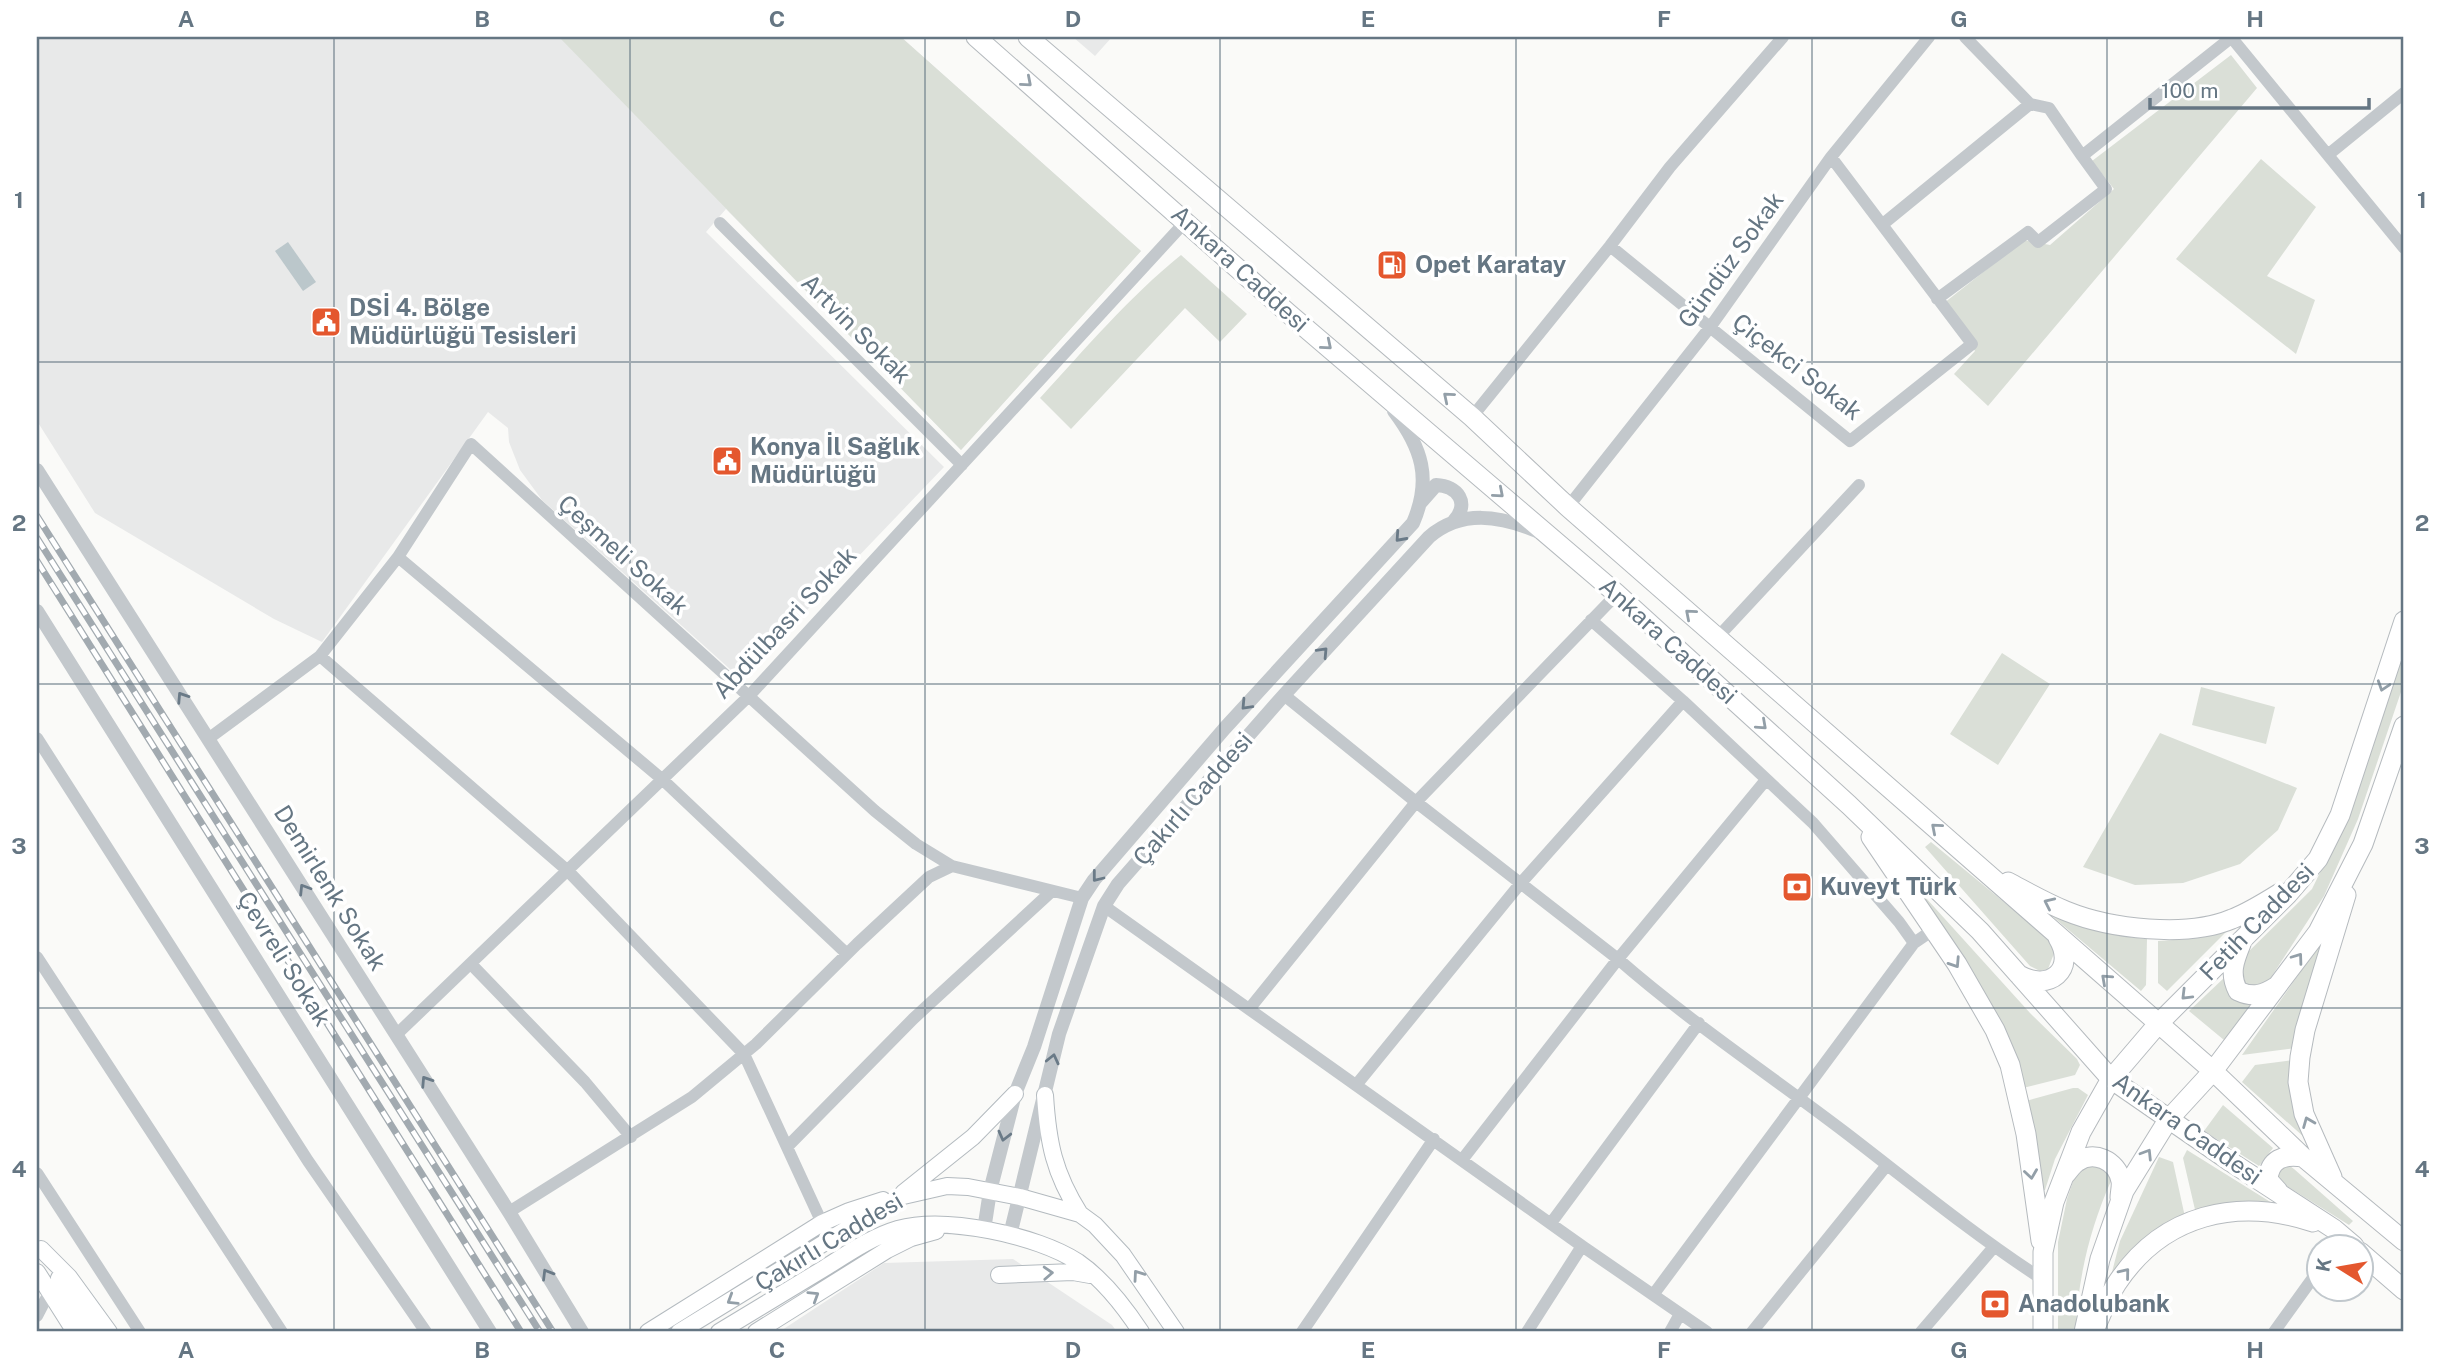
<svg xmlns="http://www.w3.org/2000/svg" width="2441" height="1369" font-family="'Public Sans',sans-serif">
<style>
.built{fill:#e8e9e9}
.green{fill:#dadfd7}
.water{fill:#bbc7cb}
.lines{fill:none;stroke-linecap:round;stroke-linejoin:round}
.secondary-casing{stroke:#b3babf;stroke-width:18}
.primary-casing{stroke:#b5babe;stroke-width:21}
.minor{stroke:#c3c8cc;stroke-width:12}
.tertiary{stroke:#c3c8cc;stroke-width:14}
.secondary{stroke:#fff;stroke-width:16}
.primary{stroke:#fff;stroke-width:19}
.rail-casing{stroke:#a2aab0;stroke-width:7}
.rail{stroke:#fff;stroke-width:4.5;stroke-dasharray:13;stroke-linecap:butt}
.oneway{stroke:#939fa8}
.oneway2{stroke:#6a7a87}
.grid{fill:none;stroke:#657683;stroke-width:2;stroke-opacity:0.55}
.labels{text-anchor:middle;stroke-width:7;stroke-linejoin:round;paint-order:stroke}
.street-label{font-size:24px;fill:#657683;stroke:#fff}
.poi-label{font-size:24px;font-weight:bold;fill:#657683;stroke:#fff;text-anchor:start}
.neatline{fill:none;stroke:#657683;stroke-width:2.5}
.grid-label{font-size:23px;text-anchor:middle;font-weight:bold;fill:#657683}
</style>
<rect width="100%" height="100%" fill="#fafaf8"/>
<!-- built -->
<path class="built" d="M 37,37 L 901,37 L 1141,251 L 961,450 L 726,209 L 706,232 L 944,467 L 741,679 L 542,500 L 520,470 L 509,442 L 508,428 L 488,412 L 322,642 L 274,619 L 95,513 L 37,421 Z
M 1073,37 L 1112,37 L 1095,56 Z
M 1013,1259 L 1112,1325 L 1117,1332 L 779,1332 L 884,1263 Z"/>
<!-- green -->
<path class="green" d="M 559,37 L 901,37 L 1141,251 L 961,450 Z
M 2231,55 L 2257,88 L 1988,406 L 1954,374 L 1975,351 L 1944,303 L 2024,240 L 2050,245 L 2114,189 L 2092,161 Z
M 2261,159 L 2316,207 L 2267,276 L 2315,300 L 2296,354 L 2176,259 Z
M 1181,255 L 1247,314 L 1220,342 L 1185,308 L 1071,429 L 1040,398 C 1085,349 1129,297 1181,255 Z
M 2404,652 L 2404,683 L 2358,819 L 2324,896 L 2266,985 L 2257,990 L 2243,984 L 2241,959 L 2312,889 L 2347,817 Z
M 2002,653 L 2050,684 L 1998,765 L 1950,734 Z
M 2201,687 L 2275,707 L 2266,744 L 2192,725 Z
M 2160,733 L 2297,788 L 2278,830 L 2240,864 L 2183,883 L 2135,885 L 2083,867 Z
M 1931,842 L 2050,940 L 2055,951 L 2048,969 L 2040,971 L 2030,966 L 1925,847 Z
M 1916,887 L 2030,1013 L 2077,1059 L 2080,1065 L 2075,1075 L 2023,1088 Z
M 2052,916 C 2084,928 2113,936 2147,939 L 2146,985 L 2141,991 Z
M 2227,931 L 2167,991 L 2158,983 L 2158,941 L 2188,939 Z
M 2323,940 L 2296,1048 L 2242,1055 Z
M 2225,977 L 2239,1000 L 2251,1004 L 2224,1040 L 2189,1011 Z
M 2293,1060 L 2305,1138 L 2242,1082 L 2255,1065 Z
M 2073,1088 L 2078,1088 L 2088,1095 L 2055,1159 L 2045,1190 L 2040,1190 L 2026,1101 Z
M 2223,1105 L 2273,1148 L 2259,1166 L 2204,1131 Z
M 2187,1150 L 2272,1203 L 2275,1207 L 2196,1214 L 2183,1158 Z
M 2159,1157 L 2173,1162 L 2185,1217 L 2111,1276 L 2120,1241 Z
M 2090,1163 L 2106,1169 L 2111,1181 C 2090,1228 2077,1281 2076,1332 L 2058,1332 L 2058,1242 L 2067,1199 L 2076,1173 Z
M 2287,1164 L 2294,1169 L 2353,1221 L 2349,1225 L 2282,1183 L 2277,1178 L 2277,1166 Z"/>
<!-- water -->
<path class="water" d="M 288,242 L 316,282 L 303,291 L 275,251 Z"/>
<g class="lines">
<!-- secondary casing -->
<g class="secondary-casing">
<path id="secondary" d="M 1045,1095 C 1048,1143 1054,1173 1080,1214
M 903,1193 L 973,1137 L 1015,1094
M 41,1249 L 69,1277 L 109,1332
M 37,1272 L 75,1332
M 999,1275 L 1073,1272 L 1090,1275
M 59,1278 L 93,1332
M 648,1332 L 822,1223 L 849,1211 L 883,1200
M 679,1332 L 899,1197 L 947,1186 L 968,1187 L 1020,1197 L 1080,1214 L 1095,1225 L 1123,1255 L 1176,1332
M 719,1332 C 754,1311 788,1290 823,1269 C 847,1254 871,1237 898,1229 C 945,1216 1037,1235 1078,1262 C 1104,1280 1124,1306 1141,1332
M 756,1332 L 887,1250 L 911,1238 L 936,1231"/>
</g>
<!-- primary casing -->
<g class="primary-casing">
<path id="primary" d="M 976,37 L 1288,313 L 1617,594 L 1849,805 L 1980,931 L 2111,1079 L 2231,1162 L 2334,1229 L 2354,1246
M 1028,37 L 1472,417 L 1568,507 L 2213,1071 L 2303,1157 L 2404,1241
M 1871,837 L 1957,964 L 1995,1030 L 2010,1065 L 2026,1134 L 2041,1241
M 2008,882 C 2027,892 2046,903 2066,911 C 2110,929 2187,938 2232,919 C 2248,913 2264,903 2280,893
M 2241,944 C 2234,961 2229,974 2238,991 C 2253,998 2263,995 2277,986
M 2019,975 C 2049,992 2077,970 2058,938
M 2065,1175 C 2069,1171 2072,1165 2077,1162 C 2093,1150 2117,1160 2121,1181 C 2122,1186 2120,1193 2120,1198
M 2332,1177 L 2304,1114 L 2298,1082 L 2300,1057 L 2305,1030 L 2346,895
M 2278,1191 L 2268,1180 C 2269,1159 2284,1154 2303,1157
M 2360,1252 L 2404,1290
M 2043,1332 L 2043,1252 L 2054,1202 L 2081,1132 L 2111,1079 L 2158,1024 L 2288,894 L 2318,859 L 2340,815 L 2404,621
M 2084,1332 L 2100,1259 L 2124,1191 L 2168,1120 L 2213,1071 L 2318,932 L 2363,844 L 2404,726
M 2093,1332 C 2101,1316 2107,1298 2117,1283 C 2163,1214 2237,1197 2313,1222"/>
</g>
<!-- minor -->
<path class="minor" d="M 1965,37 L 2030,104 L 2049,108 L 2082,156
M 2231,37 L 2404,248
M 2329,154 L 2404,93
M 720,223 L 962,465
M 1883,224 L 2030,104
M 1610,246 L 1850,441 L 1972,344 L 1831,157
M 1937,299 L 2028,232 L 2038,242 L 2106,189 L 2082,156 L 2232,37
M 1472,417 L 1610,246 L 1670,167 L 1783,37
M 1568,507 L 1711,326 L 1831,157 L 1929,37
M 398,557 L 663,780 L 847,954
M 1591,620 L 1683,701 L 1813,823 L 1899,922 L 1914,943
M 1717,638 L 1859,485
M 320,656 L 568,871 L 744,1054 L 822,1223
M 1284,695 L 1416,802 L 1618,959 C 1690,1022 1770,1075 1846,1133 C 1911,1183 1973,1234 2042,1279
M 37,738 L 308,1161 L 426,1332
M 208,739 L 320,656 L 398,557 L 471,444 L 875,811 L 916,844 L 952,866 L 1082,898
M 1104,906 L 1582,1246 L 1527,1332
M 37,957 L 282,1332
M 471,964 L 585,1082 L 631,1137
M 1250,1008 L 1416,802 L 1617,594
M 396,1035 L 749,696 L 1186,221
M 1357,1084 L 1520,884 L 1683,701
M 787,1147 L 913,1019 L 1052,891
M 1462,1160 L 1618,959 L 1765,781
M 37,1173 L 140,1332
M 509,1212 L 692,1097 L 756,1044 L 857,944 L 929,877 L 952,866
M 1551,1223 L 1699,1023
M 1582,1246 L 1707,1332
M 1653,1295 L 1914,943 L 1933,930
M 37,1316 L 50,1291
M 1302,1332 L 1434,1139
M 1670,1332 L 1680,1314
M 1752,1332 L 1887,1165
M 1921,1332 L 1993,1248
M 2274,1332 L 2315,1275"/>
<!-- tertiary -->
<path class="tertiary" d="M 37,470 L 509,1212 L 582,1332
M 1421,502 L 1436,485 C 1458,486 1470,503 1454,521
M 37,611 L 490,1332
M 984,1230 L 990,1191 L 1015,1094 L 1034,1047 L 1082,898 L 1094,880 L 1225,728 L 1413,523 C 1432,479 1422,448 1394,411
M 1010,1235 L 1059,1034 L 1104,906 L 1118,884 L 1284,695 L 1429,537 C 1462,509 1500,516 1537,531"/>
<!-- secondary -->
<use href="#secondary" class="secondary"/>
<!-- primary -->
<use href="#primary" class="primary"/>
<!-- rail casing -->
<g class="rail-casing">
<path id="rail" d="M 37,516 L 553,1332
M 37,538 L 540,1332
M 37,561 L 521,1332"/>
</g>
<!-- rail -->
<use href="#rail" class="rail"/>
</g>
<!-- one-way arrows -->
<defs><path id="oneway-chevron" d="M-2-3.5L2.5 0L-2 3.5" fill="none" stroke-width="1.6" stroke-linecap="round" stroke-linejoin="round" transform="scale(1.75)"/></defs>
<g class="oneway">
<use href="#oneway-chevron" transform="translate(1027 82) rotate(41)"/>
<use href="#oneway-chevron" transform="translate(1327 345) rotate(40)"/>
<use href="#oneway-chevron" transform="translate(1448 397) rotate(-140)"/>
<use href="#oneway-chevron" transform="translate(1499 493) rotate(41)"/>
<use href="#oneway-chevron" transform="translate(1690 614) rotate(-139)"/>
<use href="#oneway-chevron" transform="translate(2383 686) rotate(108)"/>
<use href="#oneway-chevron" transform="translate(1762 725) rotate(42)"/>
<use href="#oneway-chevron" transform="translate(1936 828) rotate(-139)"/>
<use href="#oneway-chevron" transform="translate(2049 903) rotate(-155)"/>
<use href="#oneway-chevron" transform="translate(2298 958) rotate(-54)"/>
<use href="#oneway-chevron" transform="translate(1955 963) rotate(57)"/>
<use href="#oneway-chevron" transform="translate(2106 979) rotate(-138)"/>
<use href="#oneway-chevron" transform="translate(2186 995) rotate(135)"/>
<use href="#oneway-chevron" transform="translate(2308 1122) rotate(-112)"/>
<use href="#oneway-chevron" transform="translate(2147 1154) rotate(-58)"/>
<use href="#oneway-chevron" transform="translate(2031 1174) rotate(82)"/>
<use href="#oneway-chevron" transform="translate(1048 1273) rotate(-3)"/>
<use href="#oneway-chevron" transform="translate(2125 1273) rotate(-51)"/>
<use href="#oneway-chevron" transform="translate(1138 1275) rotate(-125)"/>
<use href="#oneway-chevron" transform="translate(814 1296) rotate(-32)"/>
<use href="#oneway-chevron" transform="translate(732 1300) rotate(148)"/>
</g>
<g class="oneway2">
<use href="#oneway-chevron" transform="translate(1400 537) rotate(132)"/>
<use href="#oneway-chevron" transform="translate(1323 652) rotate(-47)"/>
<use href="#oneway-chevron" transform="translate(182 697) rotate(-123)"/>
<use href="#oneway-chevron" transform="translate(1246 705) rotate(133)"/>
<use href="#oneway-chevron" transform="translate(1097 877) rotate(128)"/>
<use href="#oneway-chevron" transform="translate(304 889) rotate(-122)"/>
<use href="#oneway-chevron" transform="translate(1053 1059) rotate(-77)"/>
<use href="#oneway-chevron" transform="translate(426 1081) rotate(-123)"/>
<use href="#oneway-chevron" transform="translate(1004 1136) rotate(104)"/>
<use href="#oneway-chevron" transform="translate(547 1274) rotate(-121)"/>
</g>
<!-- grid -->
<path class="grid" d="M 334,37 L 334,1332M 630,37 L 630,1332M 925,37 L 925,1332M 1220,37 L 1220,1332M 1516,37 L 1516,1332M 1812,37 L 1812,1332M 2107,37 L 2107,1332M 37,362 L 2404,362M 37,684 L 2404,684M 37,1008 L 2404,1008"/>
<!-- icons -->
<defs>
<g id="fuel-square" transform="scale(1.575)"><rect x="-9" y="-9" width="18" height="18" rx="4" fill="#e4572e" stroke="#fff"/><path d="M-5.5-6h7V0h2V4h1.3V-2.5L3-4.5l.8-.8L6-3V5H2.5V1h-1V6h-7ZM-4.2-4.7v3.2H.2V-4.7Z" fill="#fff"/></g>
<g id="civic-square" transform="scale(1.575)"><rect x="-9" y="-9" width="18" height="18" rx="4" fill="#e4572e" stroke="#fff"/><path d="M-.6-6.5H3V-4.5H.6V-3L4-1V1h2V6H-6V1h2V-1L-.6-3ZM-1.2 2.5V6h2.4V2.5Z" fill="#fff"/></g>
<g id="bank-square" transform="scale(1.575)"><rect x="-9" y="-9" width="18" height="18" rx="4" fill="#e4572e" stroke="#fff"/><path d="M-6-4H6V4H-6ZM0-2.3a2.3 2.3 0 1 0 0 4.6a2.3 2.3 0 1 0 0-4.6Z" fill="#fff"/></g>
</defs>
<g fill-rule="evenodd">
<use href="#fuel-square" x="1392" y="265"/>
<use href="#civic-square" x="326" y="322"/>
<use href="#civic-square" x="727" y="461"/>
<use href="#bank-square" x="1797" y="887"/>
<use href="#bank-square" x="1995" y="1304"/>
</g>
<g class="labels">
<!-- street labels -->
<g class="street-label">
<text transform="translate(1731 260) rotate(-54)" y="8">Gündüz Sokak</text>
<text transform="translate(1240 269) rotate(42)" y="8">Ankara Caddesi</text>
<text transform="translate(856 329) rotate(45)" y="8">Artvin Sokak</text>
<text transform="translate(1797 367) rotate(38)" y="8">Çiçekci Sokak</text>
<text transform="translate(623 555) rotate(42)" y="8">Çeşmeli Sokak</text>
<text transform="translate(785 623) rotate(-47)" y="8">Abdülbasri Sokak</text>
<text transform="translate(1668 641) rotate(42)" y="8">Ankara Caddesi</text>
<text transform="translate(1193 799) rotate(-49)" y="8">Çakırlı Caddesi</text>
<text transform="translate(330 888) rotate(58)" y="8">Demirlenk Sokak</text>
<text transform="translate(2257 922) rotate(-46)" y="8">Fetih Caddesi</text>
<text transform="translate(284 959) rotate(58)" y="8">Çevreli Sokak</text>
<text transform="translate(2187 1129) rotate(35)" y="8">Ankara Caddesi</text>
<text transform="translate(829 1242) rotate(-31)" y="8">Çakırlı Caddesi</text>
</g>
<!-- poi labels -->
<g class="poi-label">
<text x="1415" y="273">Opet Karatay</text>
<text x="349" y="316">DSİ 4. Bölge<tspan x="349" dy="28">Müdürlüğü Tesisleri</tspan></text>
<text x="750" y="455">Konya İl Sağlık<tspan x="750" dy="28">Müdürlüğü</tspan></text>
<text x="1820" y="895">Kuveyt Türk</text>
<text x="2018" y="1312">Anadolubank</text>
</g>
</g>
<!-- border -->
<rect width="2441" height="1369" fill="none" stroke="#ffffff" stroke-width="77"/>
<!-- north arrow -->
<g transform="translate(2340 1268) rotate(281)"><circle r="33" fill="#ffffff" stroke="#c1c8cd" stroke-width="2"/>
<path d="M0-5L12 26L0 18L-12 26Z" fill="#e4572e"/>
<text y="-10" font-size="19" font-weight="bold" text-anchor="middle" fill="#657683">K</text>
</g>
<!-- scale -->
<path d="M2150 98v10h219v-10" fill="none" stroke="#657683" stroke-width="3.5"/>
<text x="2161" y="98" font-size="21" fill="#657683" stroke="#ffffff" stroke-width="5" paint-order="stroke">100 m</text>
<rect x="38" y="38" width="2364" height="1292" class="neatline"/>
<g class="grid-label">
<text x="186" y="27">A</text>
<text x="482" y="27">B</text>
<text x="777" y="27">C</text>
<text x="1073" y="27">D</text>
<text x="1368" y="27">E</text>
<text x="1664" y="27">F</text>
<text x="1959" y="27">G</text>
<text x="2255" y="27">H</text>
<text x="19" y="208">1</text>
<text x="2422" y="208">1</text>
<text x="19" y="531">2</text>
<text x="2422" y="531">2</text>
<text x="19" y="854">3</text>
<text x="2422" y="854">3</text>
<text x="19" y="1177">4</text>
<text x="2422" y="1177">4</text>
<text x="186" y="1358">A</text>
<text x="482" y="1358">B</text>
<text x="777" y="1358">C</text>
<text x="1073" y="1358">D</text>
<text x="1368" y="1358">E</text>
<text x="1664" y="1358">F</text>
<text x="1959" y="1358">G</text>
<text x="2255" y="1358">H</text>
</g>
</svg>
